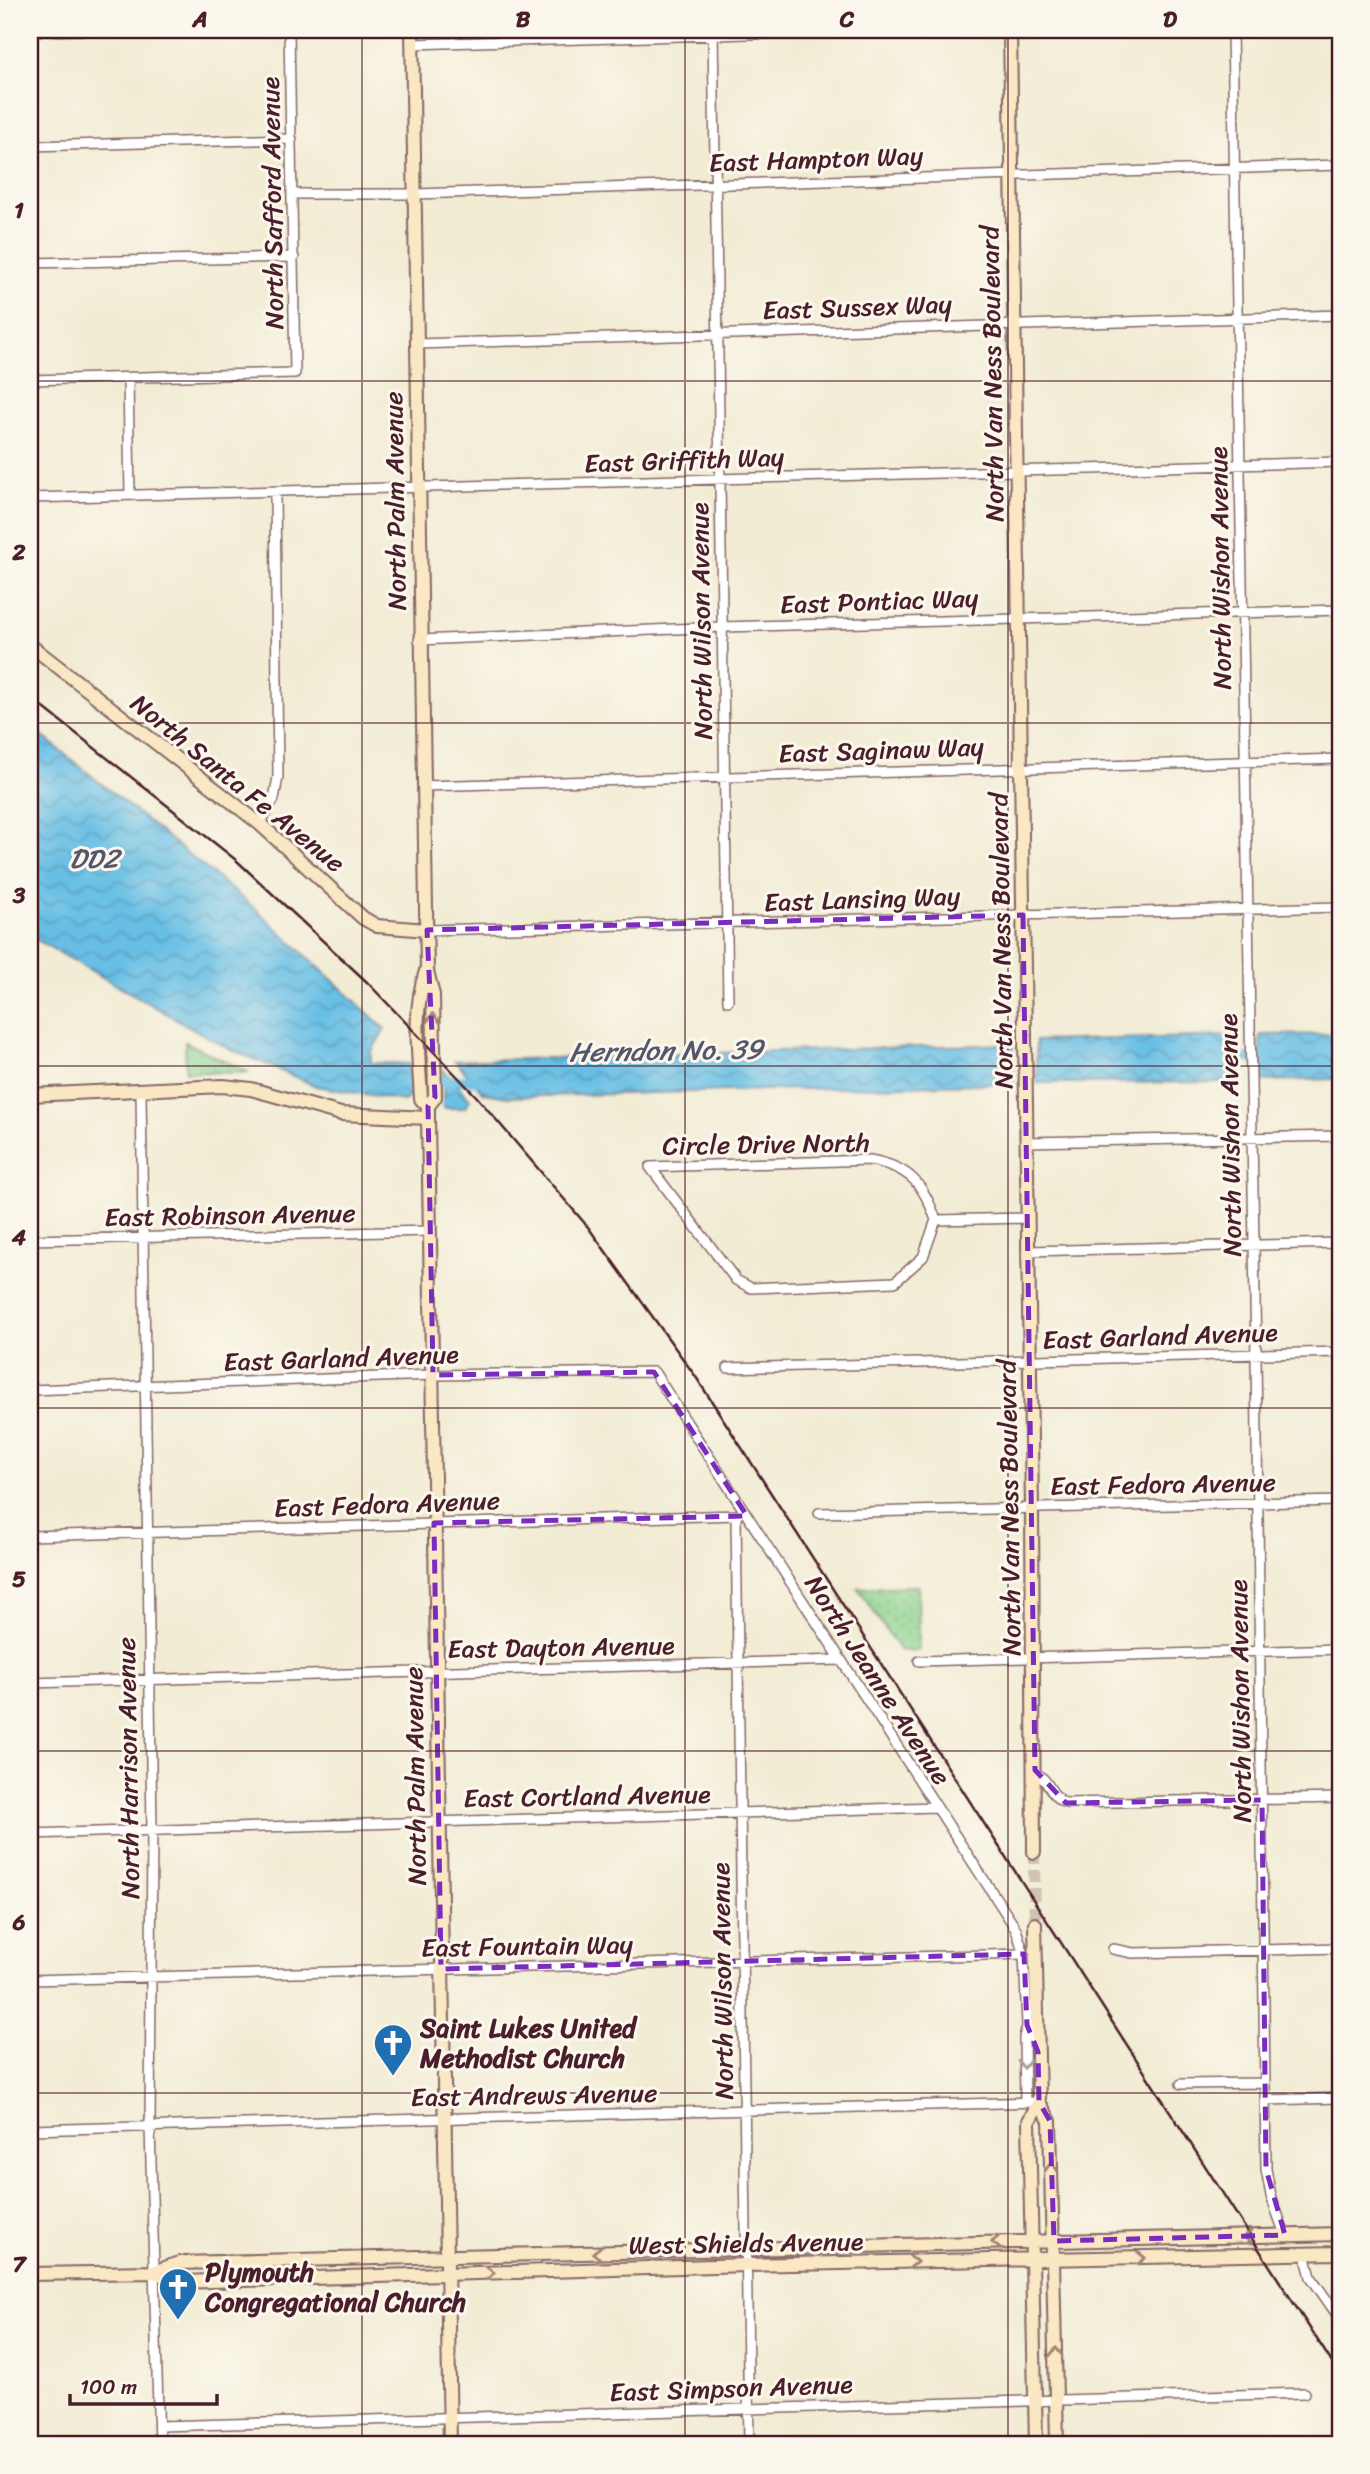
<svg xmlns="http://www.w3.org/2000/svg" width="1370" height="2474" font-family="Sriracha,sans-serif">
<style>
.grass{fill:url(#grass-dots);stroke:#6a785c;stroke-width:2}
.water{fill:url(#water-waves);stroke:#596f88;stroke-width:2}
.lines{fill:none;stroke-linecap:round;stroke-linejoin:round}
.canal{stroke:#68bfe5;stroke-width:10}
.secondary-tunnel{stroke:#d0c3b2;stroke-width:12;stroke-dasharray:12 6;stroke-linecap:butt}
.street-casing{stroke:#856766;stroke-width:12}
.secondary-casing{stroke:#856766;stroke-width:16}
.street{stroke:#fff;stroke-width:9}
.secondary{stroke:#fae7c3;stroke-width:12}
.rail{stroke:#4a1f2b;stroke-width:2.5}
.oneway{stroke:#a28377}
.oneway2{stroke:#ae9aa0}
.marked{fill:none;stroke:#7b2cbf;stroke-width:5;stroke-dasharray:14 9;stroke-linejoin:round}
.grid{fill:none;stroke:#4a1f2b;stroke-width:2;stroke-opacity:0.55}
.labels{text-anchor:middle;stroke-width:6;stroke-linejoin:round;paint-order:stroke}
.street-label{font-size:26px;fill:#4a1f2b;stroke:#fbf7ec}
.poi-label{font-size:26px;font-weight:bold;fill:#4a1f2b;stroke:#fbf7ec;text-anchor:start}
.water-label{font-size:28px;font-style:italic;fill:#54576c;stroke:#fbf7ec}
.neatline{fill:none;stroke:#4a1f2b;stroke-width:2.5}
.grid-label{font-size:23px;text-anchor:middle;font-weight:bold;fill:#4a1f2b}
</style>
<defs>
<pattern id="grass-dots" width="8" height="8" patternUnits="userSpaceOnUse" patternTransform="scale(1.75)"><rect width="8" height="8" fill="#8ad28e"/><path d="M2 2h.1M6 6h.1" fill="none" stroke="#79b47b" stroke-width="1.8" stroke-linecap="round"/></pattern>
<pattern id="water-waves" width="16" height="10" patternUnits="userSpaceOnUse" patternTransform="scale(1.75)"><rect width="16" height="10" fill="#68bfe5"/><path d="M0 5q4-4 8 0t8 0" fill="none" stroke="#589bba"/></pattern>
</defs>
<rect width="100%" height="100%" fill="#fbf7ec"/>
<filter id="ink" filterUnits="userSpaceOnUse"><feTurbulence type="fractalNoise" baseFrequency=".0143" numOctaves="2"/><feDisplacementMap in="SourceGraphic" scale="14" xChannelSelector="R" yChannelSelector="G"/><feConvolveMatrix kernelMatrix="1 2 1 2 8 2 1 2 1" color-interpolation-filters="sRGB"/></filter>
<filter id="wash" filterUnits="userSpaceOnUse"><feTurbulence type="fractalNoise" baseFrequency=".00686" numOctaves="4" result="noise"/><feDisplacementMap in="SourceGraphic" scale="28" xChannelSelector="R" yChannelSelector="G"/><feGaussianBlur stdDeviation="1.57" result="paint"/><feColorMatrix in="noise" values="0 0 0 0 0 0 0 0 0 0 0 0 0 0 0 0 0 1.4 0 .05"/><feComposite in="paint" operator="in"/></filter>
<g filter="url(#wash)">
<rect width="100%" height="100%" fill="#f2ecd4"/>
<!-- grass -->
<path class="grass" d="M 185,1042 L 250,1073 L 186,1072 Z
M 918,1586 L 919,1650 L 900,1651 L 858,1588 Z"/>
<!-- water -->
<path class="water" d="M 30,726 L 258,911 L 385,1029 L 371,1052 L 371,1063 L 410,1064 L 411,1095 L 404,1101 L 316,1086 L 226,1047 L 30,936 Z
M 1340,1034 L 1340,1079 L 1260,1081 L 1260,1035 Z
M 1236,1036 L 1239,1048 L 1237,1082 L 1037,1083 L 1036,1041 Z
M 1013,1044 L 1014,1083 L 508,1097 L 484,1093 L 455,1061 Z
M 443,1070 L 470,1099 L 464,1108 L 443,1108 Z"/>
<g class="lines">
<!-- canal -->
<path class="canal" d="M 1224,1059 L 1271,1058
M 398,1081 L 484,1080"/>
</g>
</g>
<g filter="url(#ink)">
<g class="lines">
<!-- secondary-tunnel -->
<path class="secondary-tunnel" d="M 1034,1852 L 1035,1924"/>
<!-- street casing -->
<g class="street-casing">
<path id="street" d="M 713,30 L 728,1001
M 1232,30 L 1256,1355 L 1266,2169 L 1271,2196 L 1285,2235
M 30,31 L 85,30
M 412,44 L 883,30
M 30,146 L 292,139
M 294,194 L 415,194 L 1340,165
M 30,263 L 294,257
M 417,344 L 1340,315
M 128,379 L 130,495
M 30,380 L 295,373 L 289,30
M 30,498 L 1340,462
M 419,640 L 722,627 L 1340,610
M 423,786 L 1340,759
M 260,824 L 274,799 L 278,777 L 275,493
M 427,930 L 1340,907
M 141,1092 L 152,1830 L 150,2127 L 159,2444
M 1026,1142 L 1340,1136
M 650,1167 L 736,1280 L 751,1288 L 895,1282 L 923,1257 L 936,1220
M 650,1167 L 870,1160 C 909,1167 923,1183 936,1220
M 936,1220 L 1028,1218
M 30,1240 L 430,1231
M 1028,1251 L 1340,1243
M 728,1368 L 1340,1352
M 30,1390 L 433,1375 L 654,1372 L 1016,1929 L 1024,1954 L 1027,2025 L 1037,2048
M 819,1513 L 1340,1501
M 736,1517 L 749,2444
M 30,1536 L 738,1515
M 919,1661 L 1340,1649
M 30,1683 L 841,1660
M 1035,1773 C 1050,1779 1050,1798 1066,1803 L 1340,1798
M 30,1834 L 936,1807
M 1113,1949 L 1133,1953 L 1340,1948
M 30,1980 L 1024,1954
M 1181,2084 L 1265,2083
M 1265,2100 L 1340,2098
M 1025,2103 L 1024,2037 L 1027,2027
M 30,2130 L 1039,2102
M 1305,2254 L 1311,2277 L 1340,2319
M 159,2426 L 1305,2393"/>
</g>
<!-- secondary casing -->
<g class="secondary-casing">
<path id="secondary" d="M 412,30 L 427,971 L 433,995 L 435,1097 L 428,1106 L 428,1118 L 450,2444
M 1010,30 L 1032,1507 L 1034,1852
M 30,645 L 260,824 L 363,918 L 377,926 L 427,930
M 426,971 C 412,1011 419,1057 421,1099 L 428,1106
M 30,1095 L 223,1086 L 251,1089 L 341,1114 L 428,1118
M 1035,1924 L 1039,2102 L 1050,2121 L 1057,2444
M 154,2272 L 179,2282 L 747,2265 L 1340,2253
M 30,2274 L 154,2272 L 179,2263 L 1340,2234
M 1036,2444 L 1029,2121 L 1039,2102"/>
</g>
<!-- street -->
<use href="#street" class="street"/>
<!-- secondary -->
<use href="#secondary" class="secondary"/>
<!-- rail -->
<path class="rail" d="M 30,697 L 236,860 L 367,982 L 476,1096 L 588,1227 L 696,1377 L 1340,2375"/>
</g>
<!-- one-way arrows -->
<defs><path id="oneway-chevron" d="M-2-3.5L2.5 0L-2 3.5" fill="none" stroke-width="1.6" stroke-linecap="round" stroke-linejoin="round" transform="scale(1.75)"/></defs>
<g class="oneway">
<use href="#oneway-chevron" transform="translate(433 1018) rotate(-91)"/>
<use href="#oneway-chevron" transform="translate(1051 2167) rotate(-92)"/>
<use href="#oneway-chevron" transform="translate(1248 2237) rotate(178)"/>
<use href="#oneway-chevron" transform="translate(996 2242) rotate(179)"/>
<use href="#oneway-chevron" transform="translate(597 2253) rotate(179)"/>
<use href="#oneway-chevron" transform="translate(1141 2258) rotate(-1)"/>
<use href="#oneway-chevron" transform="translate(913 2262) rotate(-1)"/>
<use href="#oneway-chevron" transform="translate(490 2273) rotate(-2)"/>
<use href="#oneway-chevron" transform="translate(1056 2352) rotate(-91)"/>
</g>
<use class="oneway2" href="#oneway-chevron" transform="translate(1024 2064) rotate(89)"/>
</g>
<!-- marked area -->
<path class="marked" d="M 1023,915 L 1035,1770 L 1066,1803 L 1262,1800 L 1266,2169 L 1285,2235 L 1054,2241 L 1050,2121 L 1039,2102 L 1038,2052 L 1027,2025 L 1024,1954 L 441,1969 L 434,1523 L 747,1516 L 654,1372 L 433,1375 L 428,1106 L 435,1097 L 427,930 Z"/>
<!-- grid -->
<path class="grid" d="M 362,30 L 362,2444M 685,30 L 685,2444M 1008,30 L 1008,2444M 30,381 L 1340,381M 30,723 L 1340,723M 30,1066 L 1340,1066M 30,1408 L 1340,1408M 30,1751 L 1340,1751M 30,2093 L 1340,2093"/>
<!-- icons -->
<defs>
<g id="church-pin" transform="scale(2.0125)"><path d="M0 17L-7.5 6A9.5 9.5 0 1 1 7.5 6Z" fill="#1f6fb2" stroke="#fbf7ec"/><path d="M-1.2-6h2.4v3.5h3.3v2.4h-3.3V6h-2.4V-.1h-3.3v-2.4h3.3Z" fill="#fff"/></g>
</defs>
<g fill-rule="evenodd">
<use href="#church-pin" x="393" y="2043"/>
<use href="#church-pin" x="178" y="2287"/>
</g>
<g class="labels">
<!-- street labels -->
<g class="street-label">
<text transform="translate(816 159) rotate(-2)" y="9">East Hampton Way</text>
<text transform="translate(272 203) rotate(-91)" y="9">North Safford Avenue</text>
<text transform="translate(857 307) rotate(-2)" y="9">East Sussex Way</text>
<text transform="translate(992 374) rotate(-91)" y="9">North Van Ness Boulevard</text>
<text transform="translate(684 460) rotate(-2)" y="9">East Griffith Way</text>
<text transform="translate(395 501) rotate(-91)" y="9">North Palm Avenue</text>
<text transform="translate(1220 568) rotate(-91)" y="9">North Wishon Avenue</text>
<text transform="translate(879 601) rotate(-2)" y="9">East Pontiac Way</text>
<text transform="translate(701 621) rotate(-91)" y="9">North Wilson Avenue</text>
<text transform="translate(881 750) rotate(-2)" y="9">East Saginaw Way</text>
<text transform="translate(238 783) rotate(39)" y="9">North Santa Fe Avenue</text>
<text transform="translate(862 899) rotate(-2)" y="9">East Lansing Way</text>
<text transform="translate(1001 941) rotate(-91)" y="9">North Van Ness Boulevard</text>
<text transform="translate(1230 1135) rotate(-91)" y="9">North Wishon Avenue</text>
<text transform="translate(766 1144) rotate(-1)" y="9">Circle Drive North</text>
<text transform="translate(230 1215) rotate(-1)" y="9">East Robinson Avenue</text>
<text transform="translate(1160 1336) rotate(-2)" y="9">East Garland Avenue</text>
<text transform="translate(341 1358) rotate(-2)" y="9">East Garland Avenue</text>
<text transform="translate(1163 1484) rotate(-1)" y="9">East Fedora Avenue</text>
<text transform="translate(387 1504) rotate(-2)" y="9">East Fedora Avenue</text>
<text transform="translate(1009 1508) rotate(-91)" y="9">North Van Ness Boulevard</text>
<text transform="translate(561 1647) rotate(-1)" y="9">East Dayton Avenue</text>
<text transform="translate(878 1680) rotate(57)" y="9">North Jeanne Avenue</text>
<text transform="translate(1240 1701) rotate(-91)" y="9">North Wishon Avenue</text>
<text transform="translate(128 1768) rotate(-91)" y="9">North Harrison Avenue</text>
<text transform="translate(415 1776) rotate(-91)" y="9">North Palm Avenue</text>
<text transform="translate(587 1796) rotate(-1)" y="9">East Cortland Avenue</text>
<text transform="translate(527 1946) rotate(-1)" y="9">East Fountain Way</text>
<text transform="translate(722 1981) rotate(-91)" y="9">North Wilson Avenue</text>
<text transform="translate(534 2095) rotate(-1)" y="9">East Andrews Avenue</text>
<text transform="translate(746 2243) rotate(-1)" y="9">West Shields Avenue</text>
<text transform="translate(731 2388) rotate(-2)" y="9">East Simpson Avenue</text>
</g>
<!-- poi labels -->
<g class="poi-label">
<text x="420" y="2037">Saint Lukes United<tspan x="420" dy="30">Methodist Church</tspan></text>
<text x="205" y="2281">Plymouth<tspan x="205" dy="30">Congregational Church</tspan></text>
</g>
<!-- water labels -->
<g class="water-label">
<text x="94" y="868">DD2</text>
<text transform="translate(666 1050) rotate(-1)" y="10">Herndon No. 39</text>
</g>
</g>
<!-- margin -->
<rect width="1370" height="2474" fill="none" stroke="#fbf7ec" stroke-width="77"/>
<!-- scale -->
<path d="M70 2394v10h147v-10" fill="none" stroke="#4a1f2b" stroke-width="3.5"/>
<text x="80" y="2394" font-size="21" fill="#4a1f2b" stroke="#fbf7ec" stroke-width="5" paint-order="stroke">100 m</text>
<rect x="38" y="38" width="1294" height="2398" class="neatline"/>
<g class="grid-label">
<text x="200" y="27">A</text>
<text x="523" y="27">B</text>
<text x="847" y="27">C</text>
<text x="1170" y="27">D</text>
<text x="19" y="218">1</text>
<text x="19" y="560">2</text>
<text x="19" y="903">3</text>
<text x="19" y="1245">4</text>
<text x="19" y="1587">5</text>
<text x="19" y="1930">6</text>
<text x="19" y="2272">7</text>
</g>
</svg>
